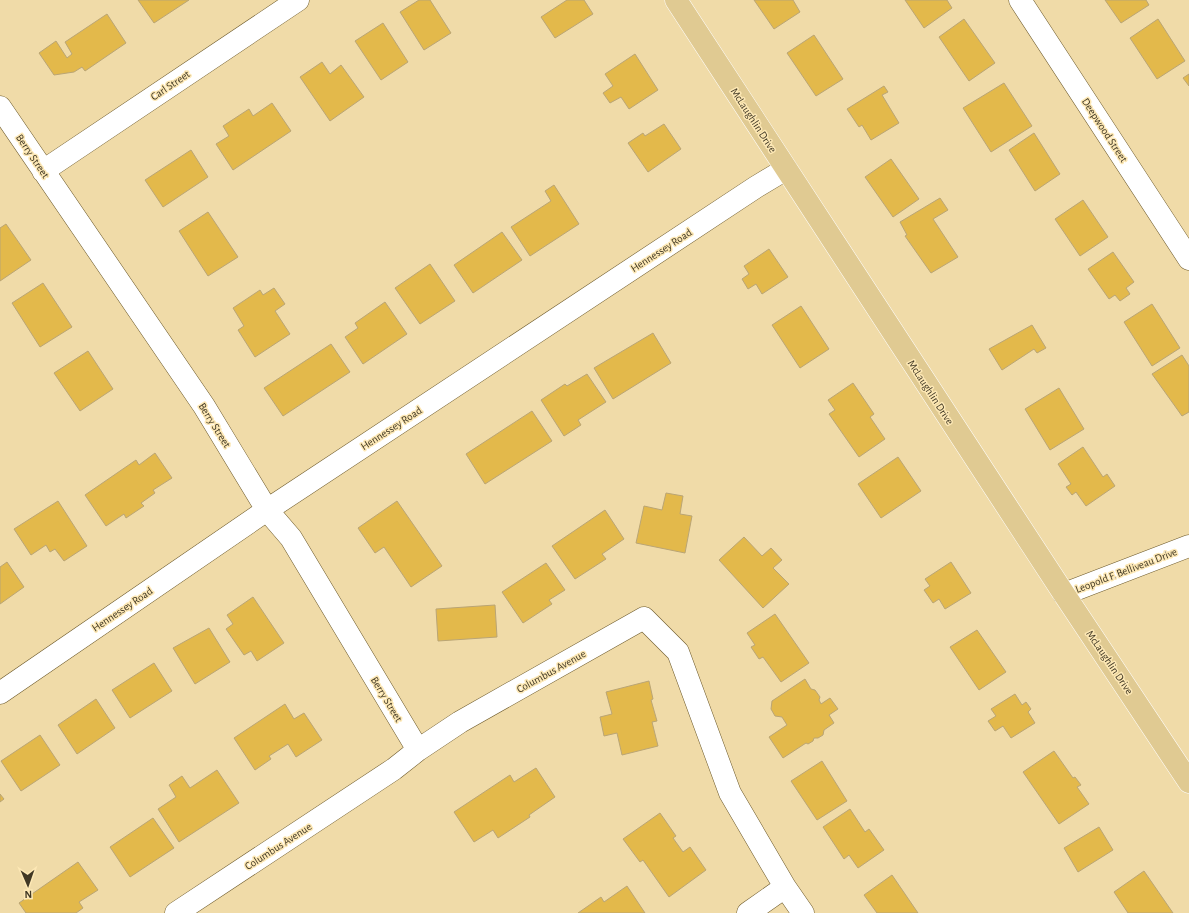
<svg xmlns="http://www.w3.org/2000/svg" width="1189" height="913" font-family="'Alegreya Sans',sans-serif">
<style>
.building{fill:#e3b94b;stroke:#baa575}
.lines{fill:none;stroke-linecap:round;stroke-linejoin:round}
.minor-casing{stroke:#6c592a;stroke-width:23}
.major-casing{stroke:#fff;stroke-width:23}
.minor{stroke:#fff;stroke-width:22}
.major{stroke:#e0ca92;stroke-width:22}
.labels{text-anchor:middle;stroke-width:3;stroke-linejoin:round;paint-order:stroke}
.street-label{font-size:11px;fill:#413824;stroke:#fde8b5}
</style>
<rect width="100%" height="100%" fill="#f0dba8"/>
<!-- building -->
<path class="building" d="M 138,0 L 189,0 L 154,23 Z
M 419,0 L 430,0 L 451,33 L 424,50 L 400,12 Z
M 567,0 L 584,0 L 593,14 L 555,38 L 541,17 Z
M 754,0 L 793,0 L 800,12 L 774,29 Z
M 905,0 L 947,0 L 952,8 L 924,28 Z
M 1105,0 L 1146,0 L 1149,5 L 1121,23 Z
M 107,14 L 126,43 L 85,71 L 82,67 L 74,72 L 54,75 L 39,53 L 56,41 L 67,58 L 72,54 L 65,42 Z
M 964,19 L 995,63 L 969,81 L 939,37 Z
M 1158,19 L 1185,61 L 1157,79 L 1130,38 Z
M 383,23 L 408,62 L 381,80 L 355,41 Z
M 814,35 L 843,79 L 816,96 L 787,53 Z
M 635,54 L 658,90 L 629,109 L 621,97 L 610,103 L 603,93 L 613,86 L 605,74 Z
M 322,62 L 330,74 L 341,65 L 364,97 L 330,121 L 300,77 Z
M 1189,74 L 1189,86 L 1183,78 Z
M 1004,83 L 1032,126 L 991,152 L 963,108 Z
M 884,86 L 888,92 L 882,95 L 899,123 L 871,140 L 862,125 L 859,127 L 847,109 Z
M 272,103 L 291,131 L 233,170 L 216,144 L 229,136 L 223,126 L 249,109 L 253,116 Z
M 664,124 L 681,149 L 648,172 L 628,143 L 643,133 L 645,136 Z
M 1034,133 L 1060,174 L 1035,191 L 1009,150 Z
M 191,150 L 208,177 L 163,207 L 145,180 Z
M 891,159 L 919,199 L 893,217 L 865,177 Z
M 554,185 L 579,224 L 530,256 L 511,227 L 551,201 L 545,191 Z
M 940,198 L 948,210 L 933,219 L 958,257 L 931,273 L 905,236 L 907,235 L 900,222 Z
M 1083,200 L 1108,237 L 1080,256 L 1055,219 Z
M 208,212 L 238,257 L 208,276 L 179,231 Z
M 6,224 L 31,260 L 0,281 L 0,228 Z
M 502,232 L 522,260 L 473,293 L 454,265 Z
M 769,249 L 788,277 L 762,294 L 756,284 L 748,289 L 742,279 L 749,274 L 744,266 Z
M 1113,252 L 1134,282 L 1126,288 L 1130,294 L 1120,301 L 1115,295 L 1109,299 L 1088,269 Z
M 430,264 L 455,301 L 420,324 L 395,288 Z
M 43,283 L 72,327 L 40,347 L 12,303 Z
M 274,288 L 285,304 L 275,311 L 290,334 L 255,357 L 238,330 L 244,326 L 233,308 L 260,290 L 263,295 Z
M 385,302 L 407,334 L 363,364 L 345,337 L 358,328 L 355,323 Z
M 1152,304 L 1180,348 L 1152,366 L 1124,322 Z
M 801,306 L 829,349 L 800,368 L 772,325 Z
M 1032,325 L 1046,348 L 1037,353 L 1034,349 L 1002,370 L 989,349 Z
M 653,333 L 671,363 L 613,399 L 594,368 Z
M 331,344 L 350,372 L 283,416 L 264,388 Z
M 88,351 L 113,389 L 80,411 L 54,373 Z
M 1182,355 L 1189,366 L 1189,412 L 1182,416 L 1152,374 Z
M 587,374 L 606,402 L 578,420 L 581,425 L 564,436 L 541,400 L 565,384 L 567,386 Z
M 853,383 L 874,414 L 870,417 L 885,439 L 859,457 L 829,414 L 835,410 L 828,400 Z
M 1059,388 L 1084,429 L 1050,450 L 1025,409 Z
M 532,411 L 552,441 L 485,484 L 466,454 Z
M 1083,447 L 1103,477 L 1107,474 L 1115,486 L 1086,506 L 1076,492 L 1072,495 L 1066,487 L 1071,484 L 1058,464 Z
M 155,453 L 172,478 L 153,490 L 155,493 L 141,503 L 144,506 L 126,518 L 124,514 L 106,526 L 85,495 L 136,460 L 139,465 Z
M 898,457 L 921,491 L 881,518 L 858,484 Z
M 666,493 L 683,496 L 680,514 L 692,516 L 685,553 L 636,543 L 644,506 L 662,510 Z
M 58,501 L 87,546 L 64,561 L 55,549 L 50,552 L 46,545 L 31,555 L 14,529 Z
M 397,501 L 442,566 L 411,587 L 384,547 L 375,553 L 358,528 Z
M 605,510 L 624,539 L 602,554 L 606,559 L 575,579 L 552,546 Z
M 744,537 L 762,556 L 771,548 L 782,560 L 773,568 L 789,584 L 763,608 L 719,560 Z
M 7,562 L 24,587 L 0,604 L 0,567 Z
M 951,562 L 971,593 L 945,609 L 939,599 L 933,603 L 924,590 L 930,586 L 925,579 Z
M 546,563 L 565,590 L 549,600 L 552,604 L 523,623 L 502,592 Z
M 253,597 L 284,643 L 257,661 L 251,651 L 244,655 L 226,629 L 233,624 L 227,615 Z
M 495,605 L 497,637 L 438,641 L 436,609 Z
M 775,614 L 809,663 L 781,682 L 763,657 L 759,659 L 751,647 L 755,645 L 747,633 Z
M 209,628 L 230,662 L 195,684 L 173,648 Z
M 977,630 L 1006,672 L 979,690 L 950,647 Z
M 154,663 L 172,691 L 130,718 L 112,690 Z
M 805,679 L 811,689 L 815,690 L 820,697 L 819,700 L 821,704 L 830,698 L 838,709 L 829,715 L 834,723 L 824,730 L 823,735 L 818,738 L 814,738 L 813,741 L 808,744 L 806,743 L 783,758 L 769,737 L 787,725 L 782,717 L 775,716 L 771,709 L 772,701 Z
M 649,681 L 653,699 L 651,700 L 657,721 L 652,722 L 658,746 L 622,755 L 617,733 L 604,736 L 600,717 L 612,714 L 606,692 Z
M 1015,694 L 1022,705 L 1026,702 L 1031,709 L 1028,712 L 1035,723 L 1011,738 L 1003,726 L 995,731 L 988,721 L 996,716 L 991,709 Z
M 96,699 L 115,728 L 77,754 L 58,725 Z
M 285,704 L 294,719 L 304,713 L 322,740 L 296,757 L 288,744 L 269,756 L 271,759 L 255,770 L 234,738 Z
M 40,735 L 60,765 L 21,791 L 1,761 Z
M 1054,751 L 1073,778 L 1075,777 L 1081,785 L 1077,787 L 1089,804 L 1059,824 L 1023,772 Z
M 822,761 L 847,801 L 817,820 L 791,781 Z
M 536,768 L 555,797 L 529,815 L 530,817 L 498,838 L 493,830 L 474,842 L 454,812 L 510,775 L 514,782 Z
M 217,770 L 239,803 L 179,842 L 158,809 L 176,797 L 169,785 L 182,776 L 190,788 Z
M 0,794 L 4,799 L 0,802 Z
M 850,809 L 865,832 L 869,829 L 884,850 L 858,868 L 849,855 L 844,859 L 823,827 Z
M 660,813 L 676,836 L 673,838 L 683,852 L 690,847 L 706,870 L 669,897 L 643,860 L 640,862 L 623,839 Z
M 153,818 L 174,848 L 130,877 L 110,847 Z
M 1099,827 L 1113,850 L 1078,872 L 1064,848 Z
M 78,862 L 98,890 L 79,902 L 83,908 L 76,913 L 26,913 L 19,903 Z
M 1144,871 L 1173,913 L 1128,913 L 1114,892 Z
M 892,875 L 918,913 L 877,913 L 864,895 Z
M 627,886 L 645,913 L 578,913 L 601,897 L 604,902 Z"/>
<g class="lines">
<!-- minor casing -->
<g class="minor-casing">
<path id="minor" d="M 1020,0 L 1189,259
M 0,107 L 204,406 L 267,510 L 291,538 L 418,750
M 43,171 L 298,0
M 1064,594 L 1189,546
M 0,693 L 267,510 L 756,187 L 786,169
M 176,913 L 394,769 L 418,750 L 460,722 L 644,618 L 678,652 L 730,793 L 785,887 L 803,913
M 748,913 L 785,887"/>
</g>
<!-- major casing -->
<g class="major-casing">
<path id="major" d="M 676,0 L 1064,594 L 1189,782"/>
</g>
<!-- minor -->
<use href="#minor" class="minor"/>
<!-- major -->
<use href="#major" class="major"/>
</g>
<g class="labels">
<!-- street labels -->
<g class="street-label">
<text transform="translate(170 85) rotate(-34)" y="4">Carl Street</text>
<text transform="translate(754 120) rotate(57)" y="4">McLaughlin Drive</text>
<text transform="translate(1105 130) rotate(57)" y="4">Deepwood Street</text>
<text transform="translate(33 156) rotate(56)" y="4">Berry Street</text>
<text transform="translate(661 250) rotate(-33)" y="4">Hennessey Road</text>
<text transform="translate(931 392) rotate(57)" y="4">McLaughlin Drive</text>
<text transform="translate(215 425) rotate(58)" y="4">Berry Street</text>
<text transform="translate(391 428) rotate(-33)" y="4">Hennessey Road</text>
<text transform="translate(1126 570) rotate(-21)" y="4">Leopold F. Belliveau Drive</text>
<text transform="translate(122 609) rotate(-34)" y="4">Hennessey Road</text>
<text transform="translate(1110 662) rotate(56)" y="4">McLaughlin Drive</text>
<text transform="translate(551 671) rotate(-29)" y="4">Columbus Avenue</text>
<text transform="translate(387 699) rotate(59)" y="4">Berry Street</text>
<text transform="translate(278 846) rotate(-33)" y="4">Columbus Avenue</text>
</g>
</g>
<!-- north arrow -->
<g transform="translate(28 885) rotate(178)" stroke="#fde8b5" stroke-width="3" paint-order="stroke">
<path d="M0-3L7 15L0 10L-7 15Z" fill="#413824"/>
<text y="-6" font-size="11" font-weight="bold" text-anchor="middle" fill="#413824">N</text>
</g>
</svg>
